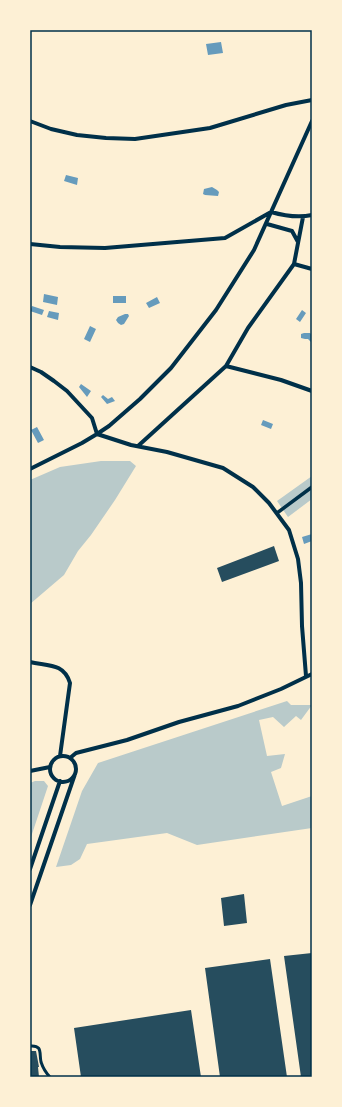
<svg xmlns="http://www.w3.org/2000/svg" width="342" height="1107" font-family="Poppins,sans-serif">
<style>
.green{fill:#b9caca}
.water{fill:#669bbc}
.building{fill:#264d5e}
.lines{fill:none;stroke-linecap:round;stroke-linejoin:round}
.service{stroke:#003049;stroke-width:3}
.pedestrian{stroke:#003049;stroke-width:3.5}
.minor{stroke:#003049;stroke-width:4}
.neatline{fill:none;stroke:#003049;stroke-width:1.5}
</style>
<rect width="100%" height="100%" fill="#fdf0d5"/>
<!-- green -->
<path class="green" d="M 101,461 L 130,461 L 136,466 L 115,500 L 91,535 L 78,551 L 64,575 L 30,604 L 30,480 L 60,467 Z
M 312,476 L 312,499 L 288,517 L 277,501 Z
M 287,701 L 291,705 L 312,705 L 301,720 L 296,716 L 284,727 L 273,717 L 259,720 L 267,756 L 285,754 L 281,768 L 271,772 L 282,806 L 312,796 L 312,828 L 197,845 L 167,833 L 87,844 L 80,859 L 71,865 L 56,867 L 82,791 L 98,763 Z
M 35,781 L 44,781 L 48,786 L 30,840 L 30,783 Z"/>
<!-- water -->
<path class="water" d="M 221,42 L 223,53 L 208,55 L 206,44 Z
M 66,175 L 78,178 L 77,185 L 64,181 Z
M 212,187 L 217,190 L 219,192 L 218,196 L 205,195 L 203,194 L 204,189 Z
M 44,294 L 58,297 L 57,305 L 43,302 Z
M 113,296 L 126,296 L 126,303 L 113,303 Z
M 157,297 L 160,303 L 149,308 L 146,303 Z
M 32,306 L 44,310 L 42,315 L 30,311 Z
M 302,310 L 306,313 L 300,322 L 296,319 Z
M 49,311 L 59,313 L 58,320 L 47,317 Z
M 125,314 L 128,314 L 129,316 L 124,324 L 121,325 L 118,323 L 116,320 L 118,317 Z
M 90,326 L 96,329 L 90,342 L 84,339 Z
M 304,333 L 310,333 L 312,335 L 312,341 L 311,342 L 308,339 L 305,339 L 301,338 L 301,334 Z
M 81,384 L 91,391 L 87,397 L 79,387 Z
M 103,395 L 108,399 L 112,397 L 115,401 L 107,404 L 101,397 Z
M 263,420 L 273,424 L 271,429 L 261,425 Z
M 37,427 L 44,440 L 38,443 L 31,430 Z
M 312,534 L 312,541 L 304,544 L 302,537 Z"/>
<!-- building -->
<path class="building" d="M 274,546 L 279,561 L 222,582 L 217,568 Z
M 244,894 L 247,923 L 224,926 L 221,898 Z
M 312,953 L 312,1077 L 301,1077 L 284,956 Z
M 270,959 L 287,1077 L 220,1077 L 205,968 Z
M 191,1010 L 201,1077 L 81,1077 L 74,1028 Z
M 30,1051 L 36,1051 L 39,1067 L 38,1067 L 39,1077 L 30,1077 Z"/>
<g class="lines">
<!-- service -->
<path class="service" d="M 30,1046 C 43,1045 39,1053 41,1062 C 43,1068 46,1073 50,1077"/>
<!-- pedestrian -->
<path class="pedestrian" d="M 277,513 L 312,487"/>
<!-- minor -->
<path class="minor" d="M 30,121 L 51,129 L 77,135 L 106,138 L 135,139 L 210,128 L 286,105 L 312,100
M 267,224 L 292,231 L 298,242
M 30,244 L 60,247 L 105,248 L 225,238 L 271,212 C 285,216 298,218 312,215
M 294,264 L 312,269
M 226,366 L 281,380 L 312,391
M 30,367 L 41,372 L 54,381 L 67,391 L 92,418 L 97,434 L 131,445 L 167,452 L 223,468 L 253,487 L 269,503 L 289,530 L 298,559 L 301,583 L 302,626 L 306,676
M 138,446 L 226,366 L 248,328 L 294,264 L 303,217
M 30,469 L 82,443 L 97,434 L 109,426 L 140,399 L 171,368 L 216,310 L 254,250 L 312,121
M 30,662 C 48,666 64,663 70,683 L 60,756
M50 769a13 13 0 1 1 26 0a13 13 0 1 1-26 0Z
M 70,758 L 76,753 L 127,740 L 179,722 L 238,706 L 281,689 L 312,674
M 30,771 L 50,767
M 30,869 L 60,781
M 30,905 L 75,774"/>
</g>
<!-- border -->
<rect width="342" height="1107" fill="none" stroke="#fdf0d5" stroke-width="62"/>
<rect x="31" y="31" width="280" height="1045" class="neatline"/>
</svg>
